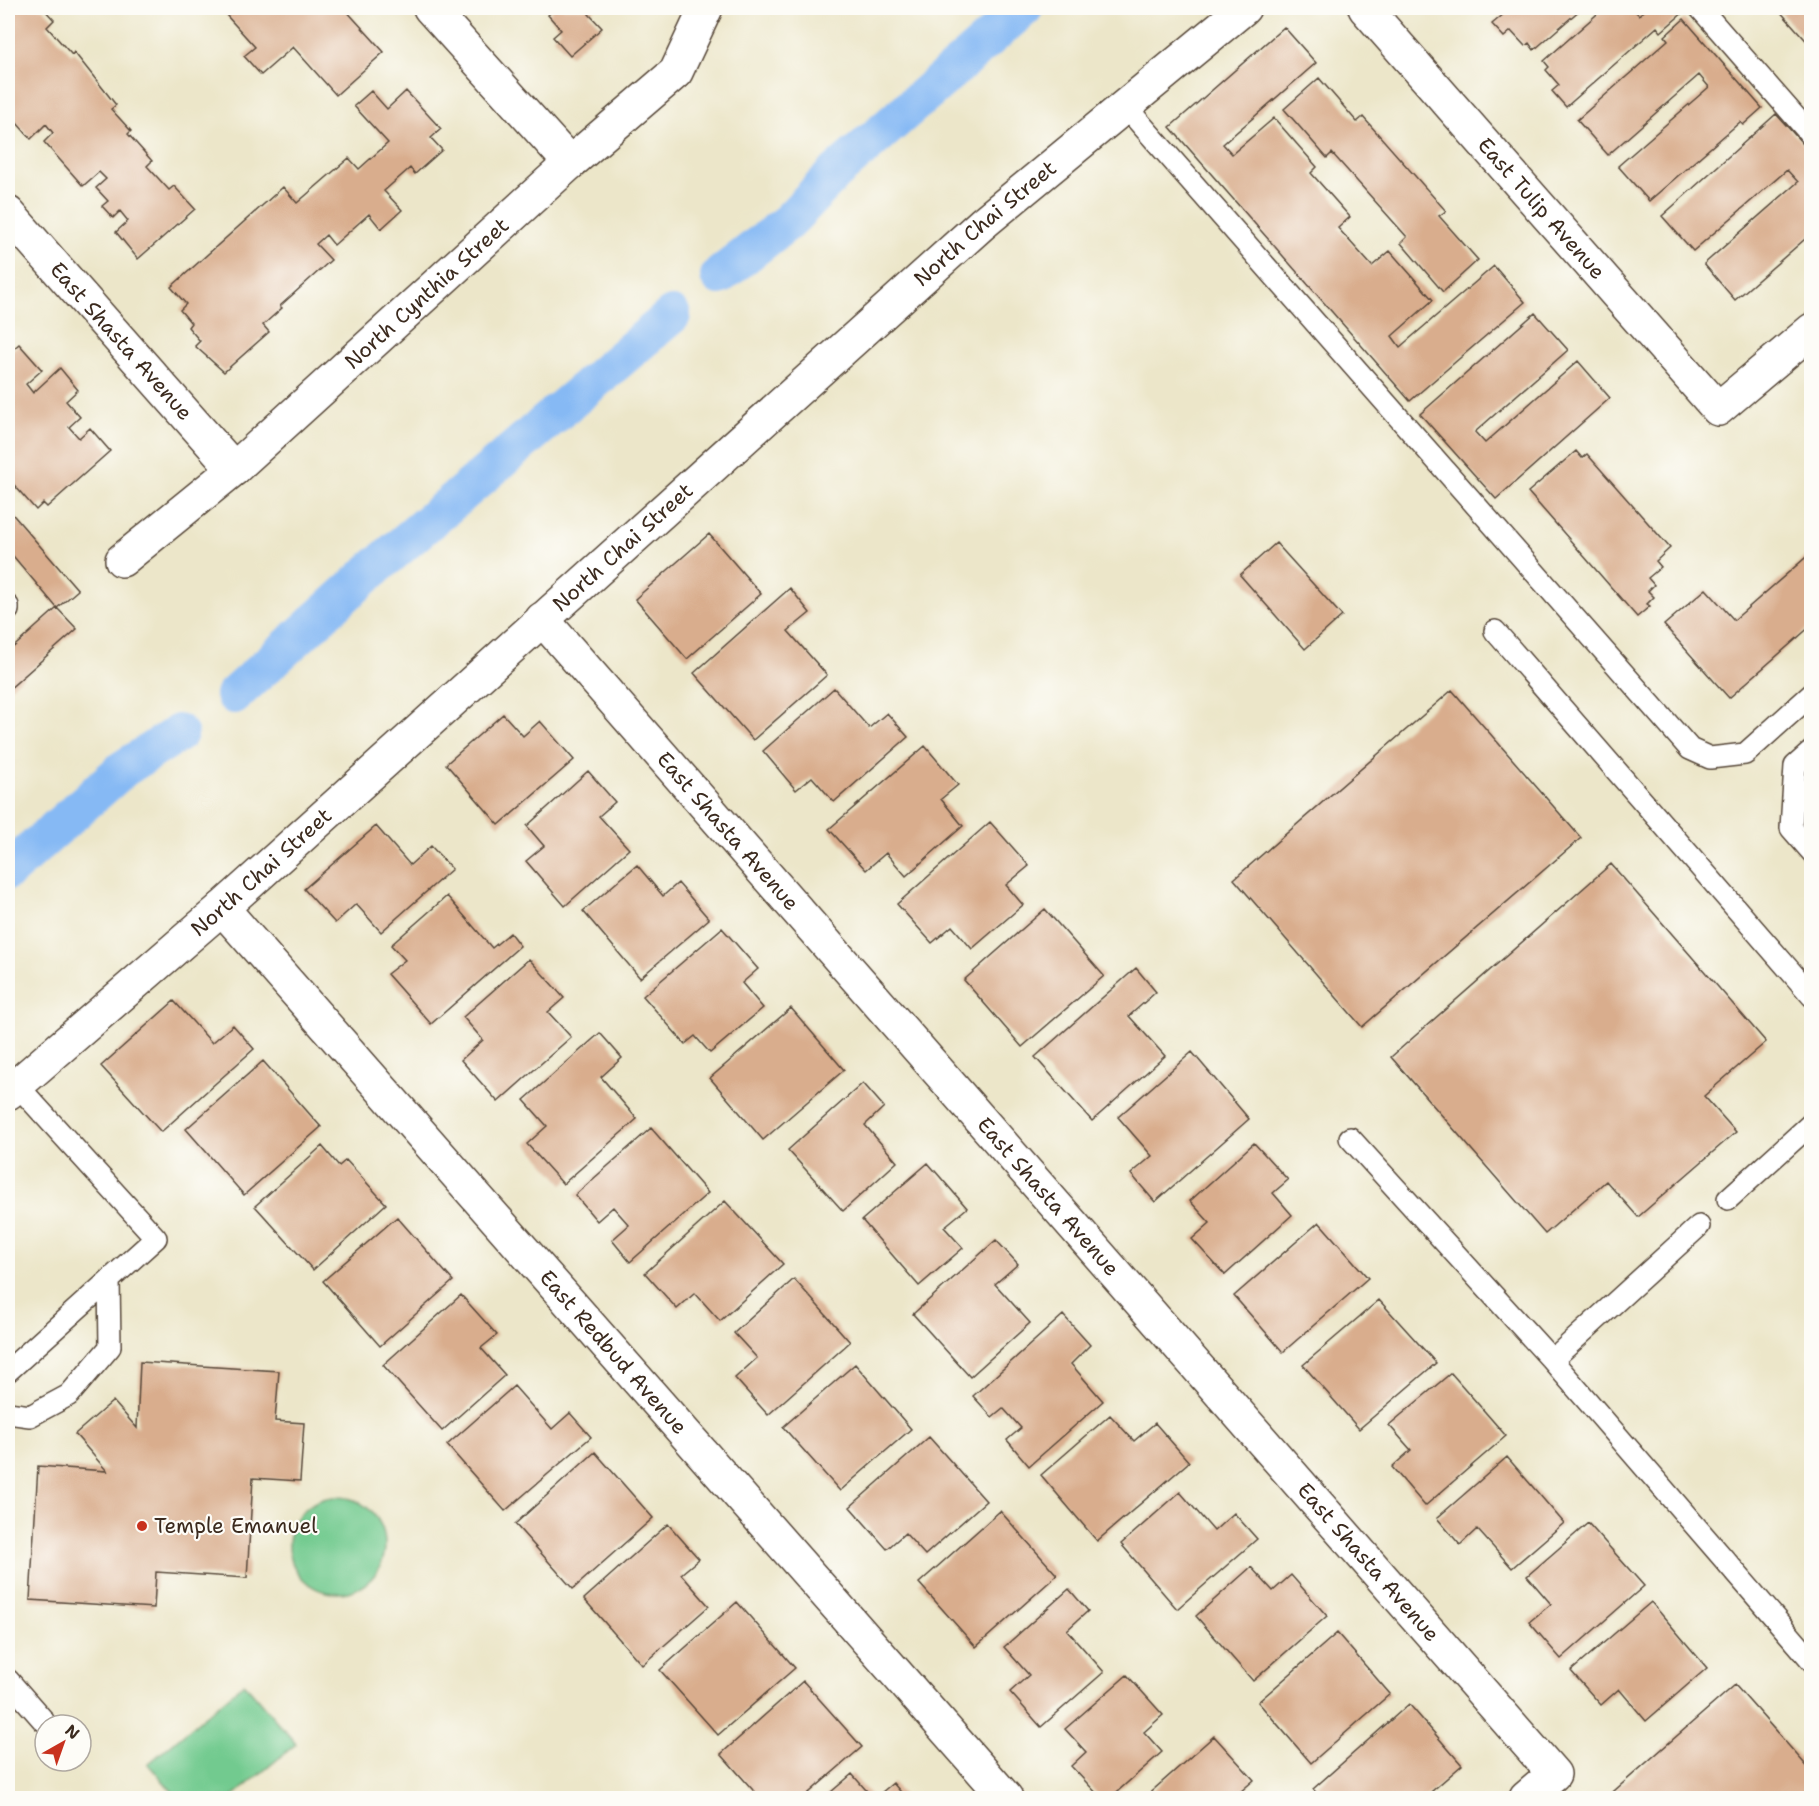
<svg xmlns="http://www.w3.org/2000/svg" width="1819" height="1806" font-family="'Shantell Sans',sans-serif">
<style>
.green{fill:#72ca8f;stroke:#567a56;stroke-width:1.5}
.lines{fill:none;stroke-linecap:round;stroke-linejoin:round}
.canal{stroke:#86b9f4;stroke-width:38}
.building{fill:#d9ad8d}
.lane-casing{stroke:#564638;stroke-width:24}
.street-casing{stroke:#564638;stroke-width:36}
.lane{stroke:#fff;stroke-width:21}
.street{stroke:#fff;stroke-width:33}
.poi-dot{fill:#c8321e;stroke:#fdfcf7;stroke-width:2}
.labels{text-anchor:middle;stroke-width:4.5;stroke-linejoin:round;paint-order:stroke}
.street-label{font-size:21px;fill:#3b2a1e;stroke:#fdfcf7}
.poi-label{font-size:21px;fill:#3b2a1e;stroke:#fdfcf7;text-anchor:start}
</style>
<rect width="100%" height="100%" fill="#fdfcf7"/>
<filter id="ink" filterUnits="userSpaceOnUse"><feTurbulence type="fractalNoise" baseFrequency=".0167" numOctaves="2"/><feDisplacementMap in="SourceGraphic" scale="12" xChannelSelector="R" yChannelSelector="G"/><feConvolveMatrix kernelMatrix="1 2 1 2 8 2 1 2 1" color-interpolation-filters="sRGB"/></filter>
<filter id="wash" filterUnits="userSpaceOnUse"><feTurbulence type="fractalNoise" baseFrequency=".008" numOctaves="4" result="noise"/><feDisplacementMap in="SourceGraphic" scale="24" xChannelSelector="R" yChannelSelector="G"/><feGaussianBlur stdDeviation="1.35" result="paint"/><feColorMatrix in="noise" values="0 0 0 0 0 0 0 0 0 0 0 0 0 0 0 0 0 1.4 0 .05"/><feComposite in="paint" operator="in"/></filter>
<g filter="url(#wash)">
<rect width="100%" height="100%" fill="#ece6c9"/>
<!-- green -->
<path class="green" d="M289 1545a48 48 0 1 1 96 0a48 48 0 1 1-96 0Z
M 244,1683 L 296,1744 L 231,1798 L 178,1798 L 148,1764 Z"/>
<g class="lines">
<!-- canal -->
<path class="canal" d="M 719,276 L 789,221 L 834,174 L 1024,8
M 234,695 L 370,572 L 672,315
M 8,871 L 123,769 L 179,733"/>
</g>
<g id="blocks">
<!-- building -->
<path class="building" d="M 8,8 L 43,8 L 54,20 L 47,27 L 72,55 L 74,52 L 116,105 L 111,109 L 131,131 L 128,134 L 152,161 L 147,166 L 169,190 L 174,186 L 195,209 L 138,259 L 116,232 L 128,221 L 120,211 L 113,218 L 102,206 L 108,201 L 96,188 L 106,179 L 99,172 L 83,186 L 44,142 L 53,133 L 46,124 L 31,139 L 8,113 Z
M 237,8 L 344,8 L 384,52 L 336,95 L 293,47 L 261,75 L 244,56 L 255,47 L 227,16 Z
M 549,8 L 596,8 L 589,14 L 602,28 L 570,56 L 553,37 L 561,30 L 548,15 L 552,11 Z
M 1511,8 L 1582,8 L 1534,50 L 1529,43 L 1525,46 L 1511,31 L 1504,37 L 1492,24 Z
M 1604,8 L 1632,8 L 1639,15 L 1643,11 L 1640,8 L 1682,8 L 1685,11 L 1661,32 L 1657,27 L 1566,107 L 1552,91 L 1559,85 L 1546,70 L 1549,67 L 1544,61 Z
M 1777,8 L 1812,8 L 1812,47 Z
M 1684,19 L 1762,108 L 1743,125 L 1740,122 L 1649,201 L 1618,166 L 1709,87 L 1699,75 L 1608,155 L 1577,120 L 1668,40 L 1665,36 Z
M 1284,27 L 1316,63 L 1223,144 L 1232,154 L 1274,118 L 1317,167 L 1311,173 L 1350,217 L 1338,228 L 1372,266 L 1390,251 L 1433,300 L 1392,336 L 1400,347 L 1494,266 L 1525,302 L 1410,401 L 1170,127 Z
M 1319,78 L 1357,122 L 1363,117 L 1446,211 L 1439,216 L 1478,260 L 1443,292 L 1401,243 L 1407,237 L 1332,153 L 1327,158 L 1284,109 Z
M 371,91 L 387,109 L 406,91 L 441,129 L 431,138 L 442,150 L 415,174 L 410,168 L 384,191 L 402,210 L 381,229 L 369,214 L 334,245 L 326,235 L 316,244 L 331,260 L 280,306 L 282,308 L 263,325 L 269,332 L 224,372 L 195,346 L 200,341 L 188,327 L 191,323 L 180,310 L 186,304 L 171,287 L 283,187 L 297,203 L 349,158 L 359,169 L 388,143 L 354,106 Z
M 1776,114 L 1812,154 L 1812,233 L 1735,300 L 1704,264 L 1798,182 L 1787,170 L 1693,251 L 1662,216 Z
M 1535,313 L 1568,350 L 1475,432 L 1485,443 L 1578,361 L 1610,398 L 1496,499 L 1420,414 Z
M 19,344 L 42,370 L 26,384 L 33,393 L 60,368 L 78,390 L 66,401 L 80,417 L 69,427 L 79,438 L 90,428 L 110,451 L 47,507 L 43,503 L 36,510 L 8,478 L 8,345 L 12,350 Z
M 1576,451 L 1582,458 L 1587,454 L 1670,548 L 1656,561 L 1661,567 L 1648,578 L 1654,585 L 1648,591 L 1654,597 L 1647,604 L 1650,606 L 1637,617 L 1528,492 Z
M 8,509 L 78,590 L 57,608 L 8,550 Z
M 709,534 L 761,594 L 687,659 L 635,599 Z
M 1276,543 L 1342,616 L 1305,649 L 1240,575 Z
M 1812,552 L 1812,625 L 1729,698 L 1664,625 L 1706,589 L 1734,620 Z
M 790,588 L 810,613 L 788,631 L 827,675 L 753,740 L 694,673 Z
M 57,608 L 77,629 L 8,690 L 8,652 Z
M 834,688 L 869,728 L 887,713 L 908,737 L 834,802 L 812,777 L 796,790 L 763,751 Z
M 1452,690 L 1581,838 L 1362,1027 L 1234,879 Z
M 503,714 L 523,736 L 540,721 L 574,760 L 499,825 L 446,764 Z
M 925,746 L 958,785 L 941,799 L 963,826 L 906,876 L 886,853 L 866,870 L 829,829 Z
M 588,771 L 615,802 L 599,816 L 629,849 L 565,906 L 526,861 L 544,846 L 527,826 Z
M 990,822 L 1029,866 L 1006,885 L 1023,905 L 972,949 L 952,926 L 932,943 L 897,904 Z
M 376,826 L 410,865 L 431,846 L 452,869 L 381,932 L 356,904 L 335,923 L 304,889 Z
M 1611,864 L 1766,1042 L 1704,1096 L 1736,1132 L 1638,1217 L 1606,1181 L 1545,1234 L 1391,1057 Z
M 637,865 L 663,896 L 678,883 L 709,919 L 640,978 L 583,911 Z
M 447,896 L 492,948 L 510,933 L 520,946 L 431,1024 L 387,974 L 405,960 L 391,945 Z
M 1045,909 L 1104,976 L 1022,1047 L 964,980 Z
M 722,928 L 758,969 L 742,983 L 763,1008 L 710,1053 L 695,1036 L 685,1044 L 643,996 Z
M 529,959 L 564,998 L 548,1012 L 571,1037 L 498,1102 L 461,1060 L 483,1040 L 463,1017 Z
M 1136,968 L 1156,992 L 1129,1016 L 1165,1056 L 1092,1121 L 1035,1057 Z
M 174,1001 L 212,1043 L 233,1025 L 254,1049 L 161,1132 L 101,1066 Z
M 791,1008 L 844,1070 L 763,1140 L 710,1078 Z
M 600,1033 L 622,1058 L 601,1077 L 637,1119 L 563,1184 L 527,1144 L 547,1126 L 524,1100 Z
M 1192,1052 L 1249,1119 L 1155,1202 L 1131,1174 L 1152,1156 L 1118,1117 Z
M 263,1061 L 321,1127 L 244,1195 L 186,1129 Z
M 863,1083 L 884,1107 L 865,1125 L 897,1162 L 843,1211 L 788,1150 Z
M 651,1128 L 708,1193 L 630,1262 L 612,1240 L 629,1225 L 613,1207 L 597,1221 L 575,1195 Z
M 1254,1143 L 1288,1180 L 1273,1193 L 1292,1215 L 1225,1275 L 1192,1239 L 1210,1223 L 1190,1201 Z
M 322,1146 L 339,1166 L 346,1160 L 386,1204 L 313,1270 L 255,1206 Z
M 928,1163 L 967,1208 L 944,1227 L 963,1248 L 919,1286 L 862,1220 Z
M 725,1201 L 783,1264 L 720,1321 L 695,1293 L 677,1309 L 645,1273 Z
M 397,1217 L 453,1281 L 380,1346 L 323,1281 Z
M 1319,1222 L 1368,1278 L 1283,1352 L 1234,1296 Z
M 996,1240 L 1018,1264 L 995,1284 L 1030,1323 L 970,1377 L 913,1314 Z
M 794,1279 L 850,1342 L 768,1415 L 735,1378 L 757,1358 L 734,1333 Z
M 461,1295 L 497,1335 L 481,1348 L 505,1375 L 442,1431 L 383,1365 Z
M 1379,1300 L 1436,1363 L 1359,1429 L 1303,1365 Z
M 1063,1315 L 1090,1345 L 1071,1364 L 1103,1401 L 1029,1466 L 1007,1440 L 1021,1428 L 1003,1408 L 992,1417 L 973,1396 Z
M 140,1362 L 279,1371 L 275,1421 L 304,1423 L 300,1481 L 253,1478 L 247,1578 L 156,1572 L 154,1608 L 30,1600 L 38,1466 L 107,1471 L 75,1434 L 113,1401 L 137,1428 Z
M 855,1364 L 911,1429 L 840,1491 L 783,1427 Z
M 1451,1373 L 1506,1436 L 1425,1506 L 1392,1467 L 1411,1450 L 1389,1425 Z
M 514,1386 L 552,1429 L 570,1413 L 591,1437 L 505,1511 L 447,1445 Z
M 1110,1415 L 1134,1441 L 1155,1423 L 1189,1462 L 1097,1541 L 1041,1475 Z
M 929,1437 L 986,1501 L 925,1555 L 905,1533 L 887,1549 L 850,1507 Z
M 595,1452 L 653,1518 L 573,1589 L 515,1524 Z
M 1507,1457 L 1564,1523 L 1512,1568 L 1477,1529 L 1460,1545 L 1437,1518 Z
M 1180,1492 L 1214,1531 L 1234,1513 L 1257,1539 L 1177,1609 L 1121,1544 Z
M 1000,1511 L 1057,1575 L 976,1647 L 919,1583 Z
M 1588,1523 L 1644,1586 L 1561,1659 L 1529,1622 L 1551,1604 L 1527,1576 Z
M 668,1524 L 699,1559 L 681,1574 L 709,1606 L 642,1665 L 584,1599 Z
M 1251,1567 L 1273,1591 L 1291,1575 L 1327,1616 L 1253,1681 L 1196,1616 Z
M 1069,1589 L 1088,1611 L 1067,1630 L 1104,1672 L 1041,1727 L 1010,1692 L 1029,1675 L 1004,1647 Z
M 737,1602 L 795,1668 L 718,1735 L 660,1670 Z
M 1651,1602 L 1707,1668 L 1646,1721 L 1619,1689 L 1601,1705 L 1571,1671 Z
M 1337,1633 L 1390,1694 L 1311,1763 L 1258,1702 Z
M 1127,1675 L 1163,1715 L 1144,1732 L 1162,1752 L 1110,1798 L 1101,1798 L 1071,1766 L 1086,1752 L 1065,1729 Z
M 803,1681 L 862,1747 L 803,1798 L 760,1798 L 721,1754 Z
M 1735,1685 L 1812,1772 L 1812,1793 L 1805,1798 L 1606,1798 Z
M 1409,1704 L 1462,1765 L 1424,1798 L 1321,1798 L 1313,1789 Z
M 1214,1736 L 1254,1780 L 1233,1798 L 1144,1798 Z
M 852,1774 L 873,1798 L 824,1798 Z
M 893,1783 L 906,1798 L 875,1798 Z"/>
</g>
</g>
<g filter="url(#ink)">
<use href="#blocks" fill-opacity="0" stroke="#564638" stroke-width="1.5"/>
<g class="lines">
<!-- lane casing -->
<g class="lane-casing">
<path id="lane" d="M 1700,8 L 1812,136
M 1125,106 L 1690,749 L 1710,758 L 1745,754 L 1812,694
M 8,606 L 8,610
M 1495,631 L 1812,996
M 1812,751 L 1795,766 L 1791,828 L 1812,852
M 1350,1138 L 1552,1360
M 1728,1199 L 1812,1123
M 1699,1226 L 1552,1360 L 1812,1661
M 8,1371 L 156,1238 L 17,1085
M 8,1413 L 30,1416 L 69,1395 L 110,1347 L 109,1280
M 8,1680 L 43,1720"/>
</g>
<!-- street casing -->
<g class="street-casing">
<g id="street">
<path d="M 430,8 L 570,163"/>
<path id="s1" d="M 1365,8 L 1718,409 L 1812,330"/>
<path id="s2" d="M 8,213 L 234,469"/>
<path id="s3" d="M 122,560 L 234,469 L 570,163 L 676,72 L 706,8"/>
<path id="s4" d="M 542,619 L 1554,1774 L 1526,1798"/>
<path id="s5" d="M 222,908 L 1006,1798"/>
<path id="s6" d="M 8,1093 L 222,908 L 983,223 L 1244,8"/>
</g>
</g>
<!-- lane -->
<use href="#lane" class="lane"/>
<!-- street -->
<use href="#street" class="street"/>
</g>
</g>
<!-- markers -->
<circle class="poi-dot" cx="142" cy="1526" r="6"/>
<g class="labels">
<!-- street labels -->
<g class="street-label">
<text dy="7" stroke="none"><textPath href="#s1" startOffset="267">East Tulip Avenue</textPath></text>
<text dy="7" stroke="none"><textPath href="#s6" startOffset="1308">North Chai Street</textPath></text>
<text dy="7" stroke="none"><textPath href="#s3" startOffset="405">North Cynthia Street</textPath></text>
<text dy="7" stroke="none"><textPath href="#s2" startOffset="171">East Shasta Avenue</textPath></text>
<text dy="7" stroke="none"><textPath href="#s6" startOffset="822">North Chai Street</textPath></text>
<text dy="7" stroke="none"><textPath href="#s4" startOffset="282">East Shasta Avenue</textPath></text>
<text dy="7" stroke="none"><textPath href="#s6" startOffset="336">North Chai Street</textPath></text>
<text dy="7" stroke="none"><textPath href="#s4" startOffset="768">East Shasta Avenue</textPath></text>
<text dy="7" stroke="none"><textPath href="#s5" startOffset="592">East Redbud Avenue</textPath></text>
<text dy="7" stroke="none"><textPath href="#s4" startOffset="1254">East Shasta Avenue</textPath></text>
</g>
<!-- poi labels -->
<g class="poi-label">
<text x="154" y="1533">Temple Emanuel</text>
</g>
</g>
<!-- margin -->
<rect width="1819" height="1806" fill="none" stroke="#fdfcf7" stroke-width="30"/>
<!-- north arrow -->
<g transform="translate(63 1743) rotate(40)"><circle r="28" fill="#fdfcf7" stroke="#afa8a0" stroke-width="1.5"/>
<path d="M0-4.5L10 22L0 15L-10 22Z" fill="#c8321e"/>
<text y="-9" font-size="16" font-weight="bold" text-anchor="middle" fill="#3b2a1e">N</text>
</g>
</svg>
